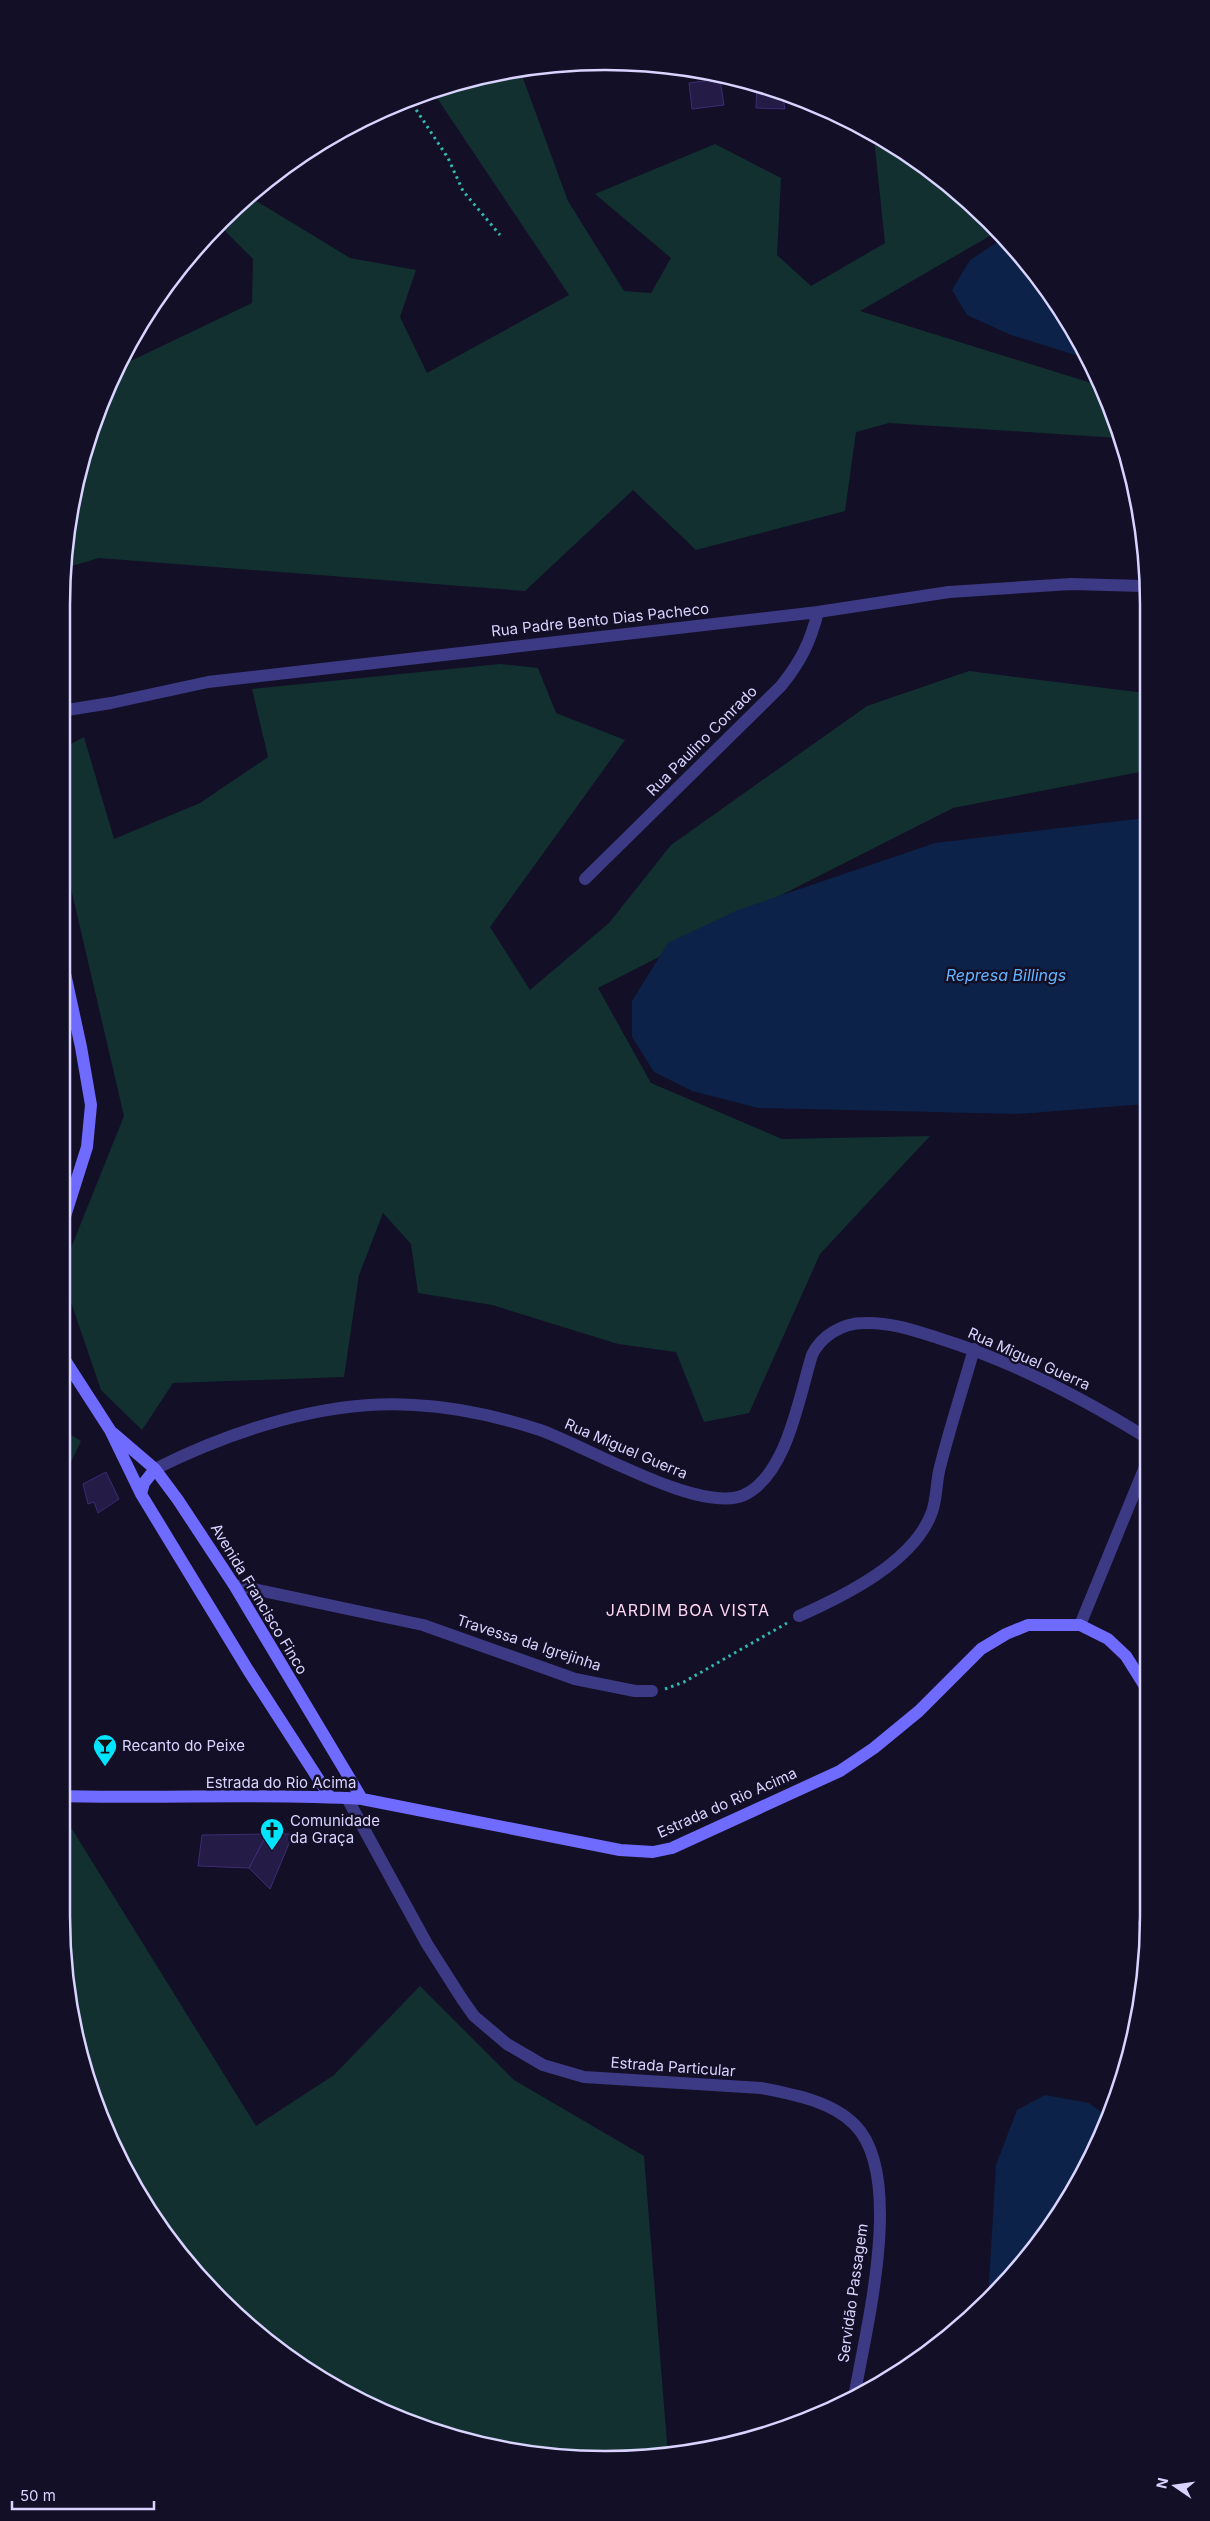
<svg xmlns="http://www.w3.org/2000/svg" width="1210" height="2521" font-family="Inter,sans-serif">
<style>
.green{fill:#12302f}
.water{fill:#0c2248}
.building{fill:#241b47;stroke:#3b2d73}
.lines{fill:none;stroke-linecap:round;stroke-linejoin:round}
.path{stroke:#2fb8b0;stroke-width:3;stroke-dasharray:2.5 4;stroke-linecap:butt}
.lane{stroke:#3d3a85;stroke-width:10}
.street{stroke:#3d3a85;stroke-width:12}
.secondary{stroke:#6f6bff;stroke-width:12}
.labels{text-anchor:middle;stroke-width:5;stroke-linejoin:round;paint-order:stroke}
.street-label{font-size:15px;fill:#d9d4ff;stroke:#130f26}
.poi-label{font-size:15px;fill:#d9d4ff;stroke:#130f26;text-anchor:start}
.water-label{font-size:16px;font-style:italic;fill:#62b6ff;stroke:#130f26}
.neighbourhood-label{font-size:16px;letter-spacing:1px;fill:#ffd6f0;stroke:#130f26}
.rim{fill:none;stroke:#d9d4ff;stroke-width:2.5}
</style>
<rect width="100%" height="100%" fill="#130f26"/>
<!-- green -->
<path class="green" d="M 520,70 L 568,201 L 624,291 L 651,293 L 671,258 L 595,194 L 715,144 L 781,178 L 777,255 L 811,286 L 885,243 L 874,139 L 876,139 L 936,174 L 995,233 L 860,311 L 1101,386 L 1107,397 L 1118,438 L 889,423 L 856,432 L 845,511 L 696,550 L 633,490 L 525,591 L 99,558 L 65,568 L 72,499 L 103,397 L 118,367 L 252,303 L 253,259 L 218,224 L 250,197 L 350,258 L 416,270 L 400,317 L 427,373 L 569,295 L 433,92 L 499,72 Z
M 500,664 L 538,668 L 556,713 L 625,740 L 490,927 L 530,990 L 609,923 L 671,845 L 867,706 L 969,671 L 1145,693 L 1145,771 L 953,808 L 598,988 L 651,1083 L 782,1139 L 930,1136 L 820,1254 L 749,1413 L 704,1422 L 676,1352 L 618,1344 L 492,1305 L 418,1293 L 411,1244 L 383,1213 L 359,1275 L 344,1377 L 173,1383 L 142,1430 L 101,1390 L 61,1273 L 124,1116 L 69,880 L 61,865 L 61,749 L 84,737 L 114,839 L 200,803 L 268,757 L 252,689 Z
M 61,1429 L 81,1441 L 61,1483 Z
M 61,1828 L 72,1829 L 256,2126 L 334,2075 L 420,1986 L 514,2080 L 644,2156 L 668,2455 L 570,2459 L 499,2449 L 397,2418 L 333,2387 L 246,2325 L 174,2247 L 134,2188 L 90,2091 L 72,2022 L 61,1916 Z"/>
<!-- water -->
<path class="water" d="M 1002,239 L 1037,274 L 1085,358 L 1011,335 L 967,315 L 952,290 L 970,260 Z
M 1145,818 L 1146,1104 L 1018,1114 L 758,1108 L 692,1091 L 654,1072 L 632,1037 L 632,1001 L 668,943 L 738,910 L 935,843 Z
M 1045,2095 L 1089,2103 L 1109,2118 L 1057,2218 L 1014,2275 L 988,2299 L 996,2165 L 1017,2110 Z"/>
<!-- building -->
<path class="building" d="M 720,79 L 724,105 L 692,109 L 689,83 Z
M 757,86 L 782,93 L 785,109 L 756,108 Z
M 106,1472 L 119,1499 L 98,1513 L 94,1502 L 88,1504 L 83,1484 Z
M 267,1834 L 293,1834 L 270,1889 L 249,1868 Z
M 267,1834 L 249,1868 L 198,1866 L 202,1835 Z"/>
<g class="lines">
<!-- path -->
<path class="path" d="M 409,99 L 448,158 L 463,191 L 500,235
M 665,1689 L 684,1682 L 787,1623"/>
<!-- lane -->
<path class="lane" d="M 1143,1923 L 1147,1931"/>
<!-- street -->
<path class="street" d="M 61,711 L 111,703 L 208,682 L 818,612 L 949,592 L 1071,584 L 1144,586
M 585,879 L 781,686 C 801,661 810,643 818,612
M 155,1469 C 231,1431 327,1399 414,1405 C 456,1407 500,1417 540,1430 C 586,1446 701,1515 744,1495 C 787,1475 799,1397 812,1355 C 821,1336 842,1323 864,1323 C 890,1322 913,1330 938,1338 C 1012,1361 1081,1397 1147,1438
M 234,1585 L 423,1625 L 575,1679 L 635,1691 L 652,1691
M 799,1616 C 844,1596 914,1562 932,1512 C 937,1498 936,1482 940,1467 C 950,1427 963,1388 974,1349
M 1080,1625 L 1147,1462
M 347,1798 L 427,1944 L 462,1999 L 474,2016 L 507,2044 L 543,2065 L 584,2077 L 761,2088 C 792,2094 832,2101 855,2125 C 906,2177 865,2332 854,2398"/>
<!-- secondary -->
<path class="secondary" d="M 61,1229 L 87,1147 L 91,1105 L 81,1047 L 61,955
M 61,1354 L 110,1430 L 141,1494 L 248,1670 L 330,1797
M 113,1433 L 155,1469 L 178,1500 L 234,1585 L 362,1799
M 141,1494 L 144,1483 L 155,1469
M 61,1796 C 162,1799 262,1793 362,1799 L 620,1850 L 653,1852 L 672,1848 L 840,1771 L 874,1748 L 919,1711 L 981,1649 L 1006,1634 L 1028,1625 L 1080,1625 L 1108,1639 L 1126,1656 L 1148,1691"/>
</g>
<!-- icons -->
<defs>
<g id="bar-pin" transform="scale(1.25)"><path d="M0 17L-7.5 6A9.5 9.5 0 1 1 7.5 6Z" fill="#00e5ff" stroke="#130f26"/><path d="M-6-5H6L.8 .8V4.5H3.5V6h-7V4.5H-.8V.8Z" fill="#111"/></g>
<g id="church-pin" transform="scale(1.25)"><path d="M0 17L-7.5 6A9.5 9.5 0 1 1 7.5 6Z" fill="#00e5ff" stroke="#130f26"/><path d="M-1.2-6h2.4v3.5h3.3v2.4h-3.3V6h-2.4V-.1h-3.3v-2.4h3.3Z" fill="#111"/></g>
</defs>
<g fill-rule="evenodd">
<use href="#bar-pin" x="105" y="1746"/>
<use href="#church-pin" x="272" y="1830"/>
</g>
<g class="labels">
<!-- street labels -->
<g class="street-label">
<text transform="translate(600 620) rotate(-6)" y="5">Rua Padre Bento Dias Pacheco</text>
<text transform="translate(702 741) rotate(-45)" y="5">Rua Paulino Conrado</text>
<text transform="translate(1029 1359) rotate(24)" y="5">Rua Miguel Guerra</text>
<text transform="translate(626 1449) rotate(23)" y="5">Rua Miguel Guerra</text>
<text transform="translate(259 1599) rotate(59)" y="5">Avenida Francisco Finco</text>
<text transform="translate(529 1643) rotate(18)" y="5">Travessa da Igrejinha</text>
<text x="281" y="1788">Estrada do Rio Acima</text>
<text transform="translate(727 1803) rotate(-24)" y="5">Estrada do Rio Acima</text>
<text transform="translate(673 2067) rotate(4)" y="5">Estrada Particular</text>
<text transform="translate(853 2293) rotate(-82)" y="5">Servidão Passagem</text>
</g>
<!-- poi labels -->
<g class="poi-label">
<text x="122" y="1751">Recanto do Peixe</text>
<text x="290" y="1826">Comunidade<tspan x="290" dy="17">da Graça</tspan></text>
</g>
<!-- water labels -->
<g class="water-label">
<text x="1006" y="981">Represa Billings</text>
</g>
<!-- neighbourhood labels -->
<g class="neighbourhood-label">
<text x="688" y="1616">JARDIM BOA VISTA</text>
</g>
</g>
<!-- crop -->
<path d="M0 0H1210V2521H0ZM605 70H605A535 535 0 0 1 1140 605V1916A535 535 0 0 1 605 2451H605A535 535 0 0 1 70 1916V605A535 535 0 0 1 605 70Z" fill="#130f26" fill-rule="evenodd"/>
<path class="rim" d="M605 70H605A535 535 0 0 1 1140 605V1916A535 535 0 0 1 605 2451H605A535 535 0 0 1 70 1916V605A535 535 0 0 1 605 70Z"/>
<!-- north arrow -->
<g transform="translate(1175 2486) rotate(283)" stroke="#130f26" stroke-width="4" paint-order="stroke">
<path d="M0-4L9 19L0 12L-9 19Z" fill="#d9d4ff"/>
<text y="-8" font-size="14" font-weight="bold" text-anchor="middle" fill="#d9d4ff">N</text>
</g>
<!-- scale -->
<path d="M12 2501v8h142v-8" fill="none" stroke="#d9d4ff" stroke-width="2.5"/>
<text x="20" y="2501" font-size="15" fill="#d9d4ff" stroke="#130f26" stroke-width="4" paint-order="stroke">50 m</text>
</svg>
